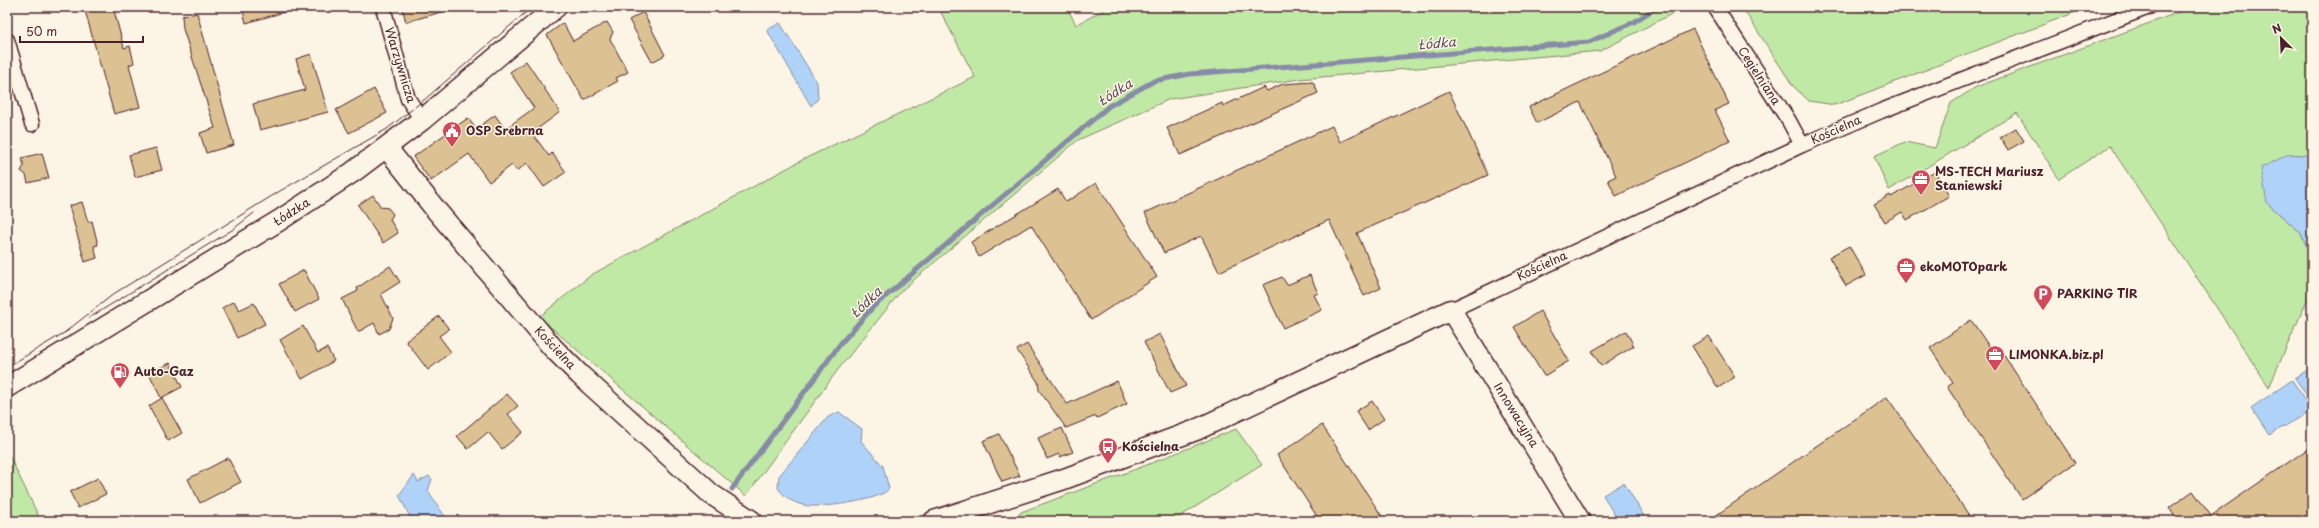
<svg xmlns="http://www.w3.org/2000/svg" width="2319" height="528" font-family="'Playpen Sans',sans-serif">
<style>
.green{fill:#c0e9a5;stroke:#858468}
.water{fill:#afd3f8;stroke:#878ba6}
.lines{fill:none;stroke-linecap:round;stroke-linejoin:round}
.stream{stroke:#878ba6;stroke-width:5}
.building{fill:#dcc292;stroke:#4a1f2b}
.street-casing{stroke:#4a1f2b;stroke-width:17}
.secondary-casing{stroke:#4a1f2b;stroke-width:23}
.street{stroke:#fcf5e5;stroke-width:14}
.secondary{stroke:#fcf5e5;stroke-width:20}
.tram{stroke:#4a1f2b;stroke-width:1}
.labels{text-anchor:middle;stroke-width:3;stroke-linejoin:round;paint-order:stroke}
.street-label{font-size:12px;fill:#4a1f2b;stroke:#fcf5e5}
.poi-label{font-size:12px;font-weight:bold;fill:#4a1f2b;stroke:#fcf5e5;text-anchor:start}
.water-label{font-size:13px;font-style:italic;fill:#634c5e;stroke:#fcf5e5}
</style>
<rect width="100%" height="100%" fill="#fcf5e5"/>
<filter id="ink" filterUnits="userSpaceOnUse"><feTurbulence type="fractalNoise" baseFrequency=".025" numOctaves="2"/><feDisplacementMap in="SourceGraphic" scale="8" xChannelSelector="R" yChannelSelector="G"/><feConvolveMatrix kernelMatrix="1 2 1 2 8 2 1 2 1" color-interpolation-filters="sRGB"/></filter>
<g filter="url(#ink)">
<!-- green -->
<path class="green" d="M 938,7 L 1067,7 L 1076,25 L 1109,7 L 1685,7 L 1600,51 L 1300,79 L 1170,99 L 1078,140 L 902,290 L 837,371 L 746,496 L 539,317 L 591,275 L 804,159 L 975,77 Z
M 1742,7 L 2089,7 L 1835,105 L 1809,101 L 1793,86 Z
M 2193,7 L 2312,7 L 2312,156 L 2289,154 L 2267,203 L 2300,232 L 2312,258 L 2312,289 L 2269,387 L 2110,146 L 2059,179 L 2017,113 L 1889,190 L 1874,156 L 1905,142 L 1935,148 L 1951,103 L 1976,87 Z
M 1236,429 L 1262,465 L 1173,521 L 1014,521 L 1021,512 L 1144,466 Z
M 7,453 L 8,453 L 41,521 L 7,521 Z"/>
<!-- water -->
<path class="water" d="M 780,23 L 817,82 L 818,99 L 811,106 L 767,30 Z
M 2289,154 L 2312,156 L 2312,258 L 2300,232 L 2267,203 L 2261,168 Z
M 2312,367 L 2312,404 L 2295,378 Z
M 2292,380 L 2312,411 L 2269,435 L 2251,408 Z
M 839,412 L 862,429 L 861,441 L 883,466 L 889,489 C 879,501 819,509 803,505 C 793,503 783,496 778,488 L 779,476 L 828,417 Z
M 414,475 L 418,482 L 429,476 L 432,479 L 428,491 L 448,521 L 412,521 L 399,495 Z
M 1624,483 L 1647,521 L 1618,521 L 1603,495 Z"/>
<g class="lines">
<!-- stream -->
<path class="stream" d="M 732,489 L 841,343 L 873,307 L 1109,106 L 1154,81 L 1190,74 L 1589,42 L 1634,22 L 1657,7"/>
</g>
<!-- building -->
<path class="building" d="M 84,7 L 113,7 L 124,48 L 130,46 L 134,63 L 129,65 L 140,107 L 114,114 Z
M 242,7 L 287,7 L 288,11 L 246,23 Z
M 402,7 L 444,7 L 445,11 L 406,22 Z
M 643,12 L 665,55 L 652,62 L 629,20 Z
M 197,13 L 234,145 L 206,153 L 200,133 L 215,128 L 183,29 L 182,16 Z
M 607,22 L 613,32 L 610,39 L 628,72 L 616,78 L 618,81 L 584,100 L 547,35 L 563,23 L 573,41 Z
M 1693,29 L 1729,104 L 1715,110 L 1730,141 L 1616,196 L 1608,180 L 1616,176 L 1580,102 L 1537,123 L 1529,107 Z
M 311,54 L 328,112 L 260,130 L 253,104 L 305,90 L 296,59 Z
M 526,61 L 560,112 L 532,133 L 549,156 L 552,153 L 566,172 L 544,187 L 527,163 L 517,171 L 512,165 L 489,182 L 469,154 L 431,181 L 413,157 L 468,118 L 476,129 L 495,115 L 505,129 L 534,108 L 510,72 Z
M 1313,82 L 1318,93 L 1180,155 L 1167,128 L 1222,103 L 1223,106 L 1264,87 L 1267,91 L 1283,84 Z
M 374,89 L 387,113 L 349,133 L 336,110 Z
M 1449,91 L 1488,175 L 1357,233 L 1381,288 L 1364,296 L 1329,220 L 1219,272 L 1201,236 L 1164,253 L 1145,213 L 1332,126 L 1340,142 Z
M 2016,128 L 2024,141 L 2008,150 L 2000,137 Z
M 156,148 L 162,170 L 135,177 L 129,155 Z
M 42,153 L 49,178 L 28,183 L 26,175 L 21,171 L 24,166 L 22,158 Z
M 1935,172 L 1949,196 L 1907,220 L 1902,212 L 1885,222 L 1874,204 L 1890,195 L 1891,197 Z
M 1096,183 L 1157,277 L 1091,320 L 1031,225 L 979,257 L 971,242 L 1058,189 L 1066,202 Z
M 373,195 L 381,207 L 388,208 L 393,214 L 390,220 L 398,233 L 383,243 L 358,205 Z
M 82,202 L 88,222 L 92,221 L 98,245 L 94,246 L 97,258 L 85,262 L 69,206 Z
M 1849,246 L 1866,275 L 1846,286 L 1829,257 Z
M 390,266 L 400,282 L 381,294 L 393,318 L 389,329 L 379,334 L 374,323 L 358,332 L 342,299 L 358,291 L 357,288 Z
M 304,270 L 319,299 L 295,312 L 279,284 Z
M 1310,275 L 1318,293 L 1314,295 L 1322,310 L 1283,328 L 1263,285 L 1282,277 L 1287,285 Z
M 234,301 L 239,310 L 254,303 L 265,324 L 237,338 L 222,308 Z
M 1540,311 L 1569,361 L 1544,376 L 1514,327 Z
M 439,316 L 449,329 L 439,336 L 451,352 L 428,370 L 406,341 Z
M 1971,320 L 1993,352 L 1999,348 L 2075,463 L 2022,499 L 1947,387 L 1953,383 L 1930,348 Z
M 303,326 L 318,353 L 327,348 L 334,361 L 302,379 L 280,340 Z
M 1626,331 L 1634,346 L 1601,366 L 1592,351 Z
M 1160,334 L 1186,386 L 1170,393 L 1144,342 Z
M 1709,336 L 1735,377 L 1718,388 L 1692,346 Z
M 1027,344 L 1067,404 L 1117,381 L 1127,404 L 1097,418 L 1096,416 L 1066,428 L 1039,390 L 1038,382 L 1017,350 Z
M 170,363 L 182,387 L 161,398 L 149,373 Z
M 507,394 L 518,406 L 508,414 L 523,432 L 502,449 L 488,432 L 468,449 L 457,436 Z
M 1887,397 L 1973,521 L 1708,521 Z
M 162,398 L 182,433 L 168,441 L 149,406 Z
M 1372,401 L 1384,419 L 1368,430 L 1356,411 Z
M 1322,425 L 1385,521 L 1320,521 L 1277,455 Z
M 1062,428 L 1073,452 L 1060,457 L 1059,454 L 1047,459 L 1038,438 Z
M 999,434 L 1020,476 L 1002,482 L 983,441 Z
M 2312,446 L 2312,521 L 2178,521 L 2169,508 L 2193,491 L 2211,516 Z
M 228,458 L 241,482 L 200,503 L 188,479 Z
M 98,478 L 106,494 L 78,508 L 70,492 Z"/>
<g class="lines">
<!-- street casing -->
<g class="street-casing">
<path id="street" d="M 383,7 L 408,99 L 422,120
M 1715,7 L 1789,121 L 1802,145
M 7,40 L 32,124
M 1451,310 L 1802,145 L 1881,111 L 2149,7"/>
</g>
<!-- secondary casing -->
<g class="secondary-casing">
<path id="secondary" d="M 386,147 L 436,210 L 553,348 L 580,375 L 711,494 L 752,521
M 7,387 L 280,220 L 353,172 L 422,120 L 556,7
M 934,521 L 1064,479 L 1196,430 L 1451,310 L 1580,521"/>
</g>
<!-- street -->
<use href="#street" class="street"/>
<!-- secondary -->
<use href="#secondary" class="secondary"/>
<!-- tram -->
<path class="tram" d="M 89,318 L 232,230 L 254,213
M 64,333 L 115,293 L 280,191 L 387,129 L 424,100 L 532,7
M 7,367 L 69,330"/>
</g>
</g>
<!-- icons -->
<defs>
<g id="civic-pin" transform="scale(1)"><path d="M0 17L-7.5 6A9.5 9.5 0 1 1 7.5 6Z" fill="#d1495b" stroke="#fcf5e5"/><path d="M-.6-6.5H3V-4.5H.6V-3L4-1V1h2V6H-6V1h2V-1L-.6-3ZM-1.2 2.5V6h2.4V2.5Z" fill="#fff"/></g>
<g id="office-pin" transform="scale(1)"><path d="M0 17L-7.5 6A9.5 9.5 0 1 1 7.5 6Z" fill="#d1495b" stroke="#fcf5e5"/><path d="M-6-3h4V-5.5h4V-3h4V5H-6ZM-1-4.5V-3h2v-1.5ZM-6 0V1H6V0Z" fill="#fff"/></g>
<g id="parking-pin" transform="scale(1)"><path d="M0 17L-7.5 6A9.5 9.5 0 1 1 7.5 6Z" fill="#d1495b" stroke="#fcf5e5"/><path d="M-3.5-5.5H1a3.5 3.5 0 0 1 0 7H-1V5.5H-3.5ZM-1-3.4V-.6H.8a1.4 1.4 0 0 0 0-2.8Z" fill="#fff"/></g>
<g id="fuel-pin" transform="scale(1)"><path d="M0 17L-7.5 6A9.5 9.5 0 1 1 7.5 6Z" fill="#d1495b" stroke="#fcf5e5"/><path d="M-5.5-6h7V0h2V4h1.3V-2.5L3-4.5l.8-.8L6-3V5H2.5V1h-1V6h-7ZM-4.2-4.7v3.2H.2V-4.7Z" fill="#fff"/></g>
<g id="bus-pin" transform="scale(1)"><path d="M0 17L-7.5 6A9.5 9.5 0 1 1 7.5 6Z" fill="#d1495b" stroke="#fcf5e5"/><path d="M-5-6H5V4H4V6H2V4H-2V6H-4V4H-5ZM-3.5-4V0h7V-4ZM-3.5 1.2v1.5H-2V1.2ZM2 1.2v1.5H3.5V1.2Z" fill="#fff"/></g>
</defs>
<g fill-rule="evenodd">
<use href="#civic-pin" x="452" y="131"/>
<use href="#office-pin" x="1921" y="179"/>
<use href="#office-pin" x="1906" y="267"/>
<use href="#parking-pin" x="2043" y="294"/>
<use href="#office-pin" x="1995" y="355"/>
<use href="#fuel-pin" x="120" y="372"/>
<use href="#bus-pin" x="1108" y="447"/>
</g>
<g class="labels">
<!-- street labels -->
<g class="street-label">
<text transform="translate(400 65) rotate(73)" y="4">Warzywnicza</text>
<text transform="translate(1759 76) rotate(57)" y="4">Cegielniana</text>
<text transform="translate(1836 130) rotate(-24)" y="4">Kościelna</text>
<text transform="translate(292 212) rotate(-33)" y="4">Łódzka</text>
<text transform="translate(1542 266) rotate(-25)" y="4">Kościelna</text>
<text transform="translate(555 348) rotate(47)" y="4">Kościelna</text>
<text transform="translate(1516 415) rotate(58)" y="4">Innowacyjna</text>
</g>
<!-- poi labels -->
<g class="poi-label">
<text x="466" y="135">OSP Srebrna</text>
<text x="1935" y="176">MS-TECH Mariusz<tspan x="1935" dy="14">Staniewski</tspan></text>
<text x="1920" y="271">ekoMOTOpark</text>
<text x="2057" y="298">PARKING TIR</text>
<text x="2009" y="359">LIMONKA.biz.pl</text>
<text x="134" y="376">Auto-Gaz</text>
<text x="1122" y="451">Kościelna</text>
</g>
<!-- water labels -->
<g class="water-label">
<text transform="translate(1437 43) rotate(-5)" y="5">Łódka</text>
<text transform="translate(1115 92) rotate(-33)" y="5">Łódka</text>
<text transform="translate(866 302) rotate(-44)" y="5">Łódka</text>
</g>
</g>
<!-- margin -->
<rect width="2319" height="528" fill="none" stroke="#fcf5e5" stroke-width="24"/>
<rect x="12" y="12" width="2295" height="504" fill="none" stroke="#4a1f2b" stroke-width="1.5" filter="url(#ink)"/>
<!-- north arrow -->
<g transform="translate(2281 38) rotate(336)" stroke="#fcf5e5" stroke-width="3" paint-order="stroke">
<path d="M0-3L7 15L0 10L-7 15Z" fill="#4a1f2b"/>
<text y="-6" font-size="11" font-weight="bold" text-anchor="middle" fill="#4a1f2b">N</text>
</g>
<!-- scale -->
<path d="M20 36v6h123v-6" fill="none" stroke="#4a1f2b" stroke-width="2"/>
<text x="26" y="36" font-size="12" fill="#4a1f2b" stroke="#fcf5e5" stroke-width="3" paint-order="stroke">50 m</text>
</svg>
